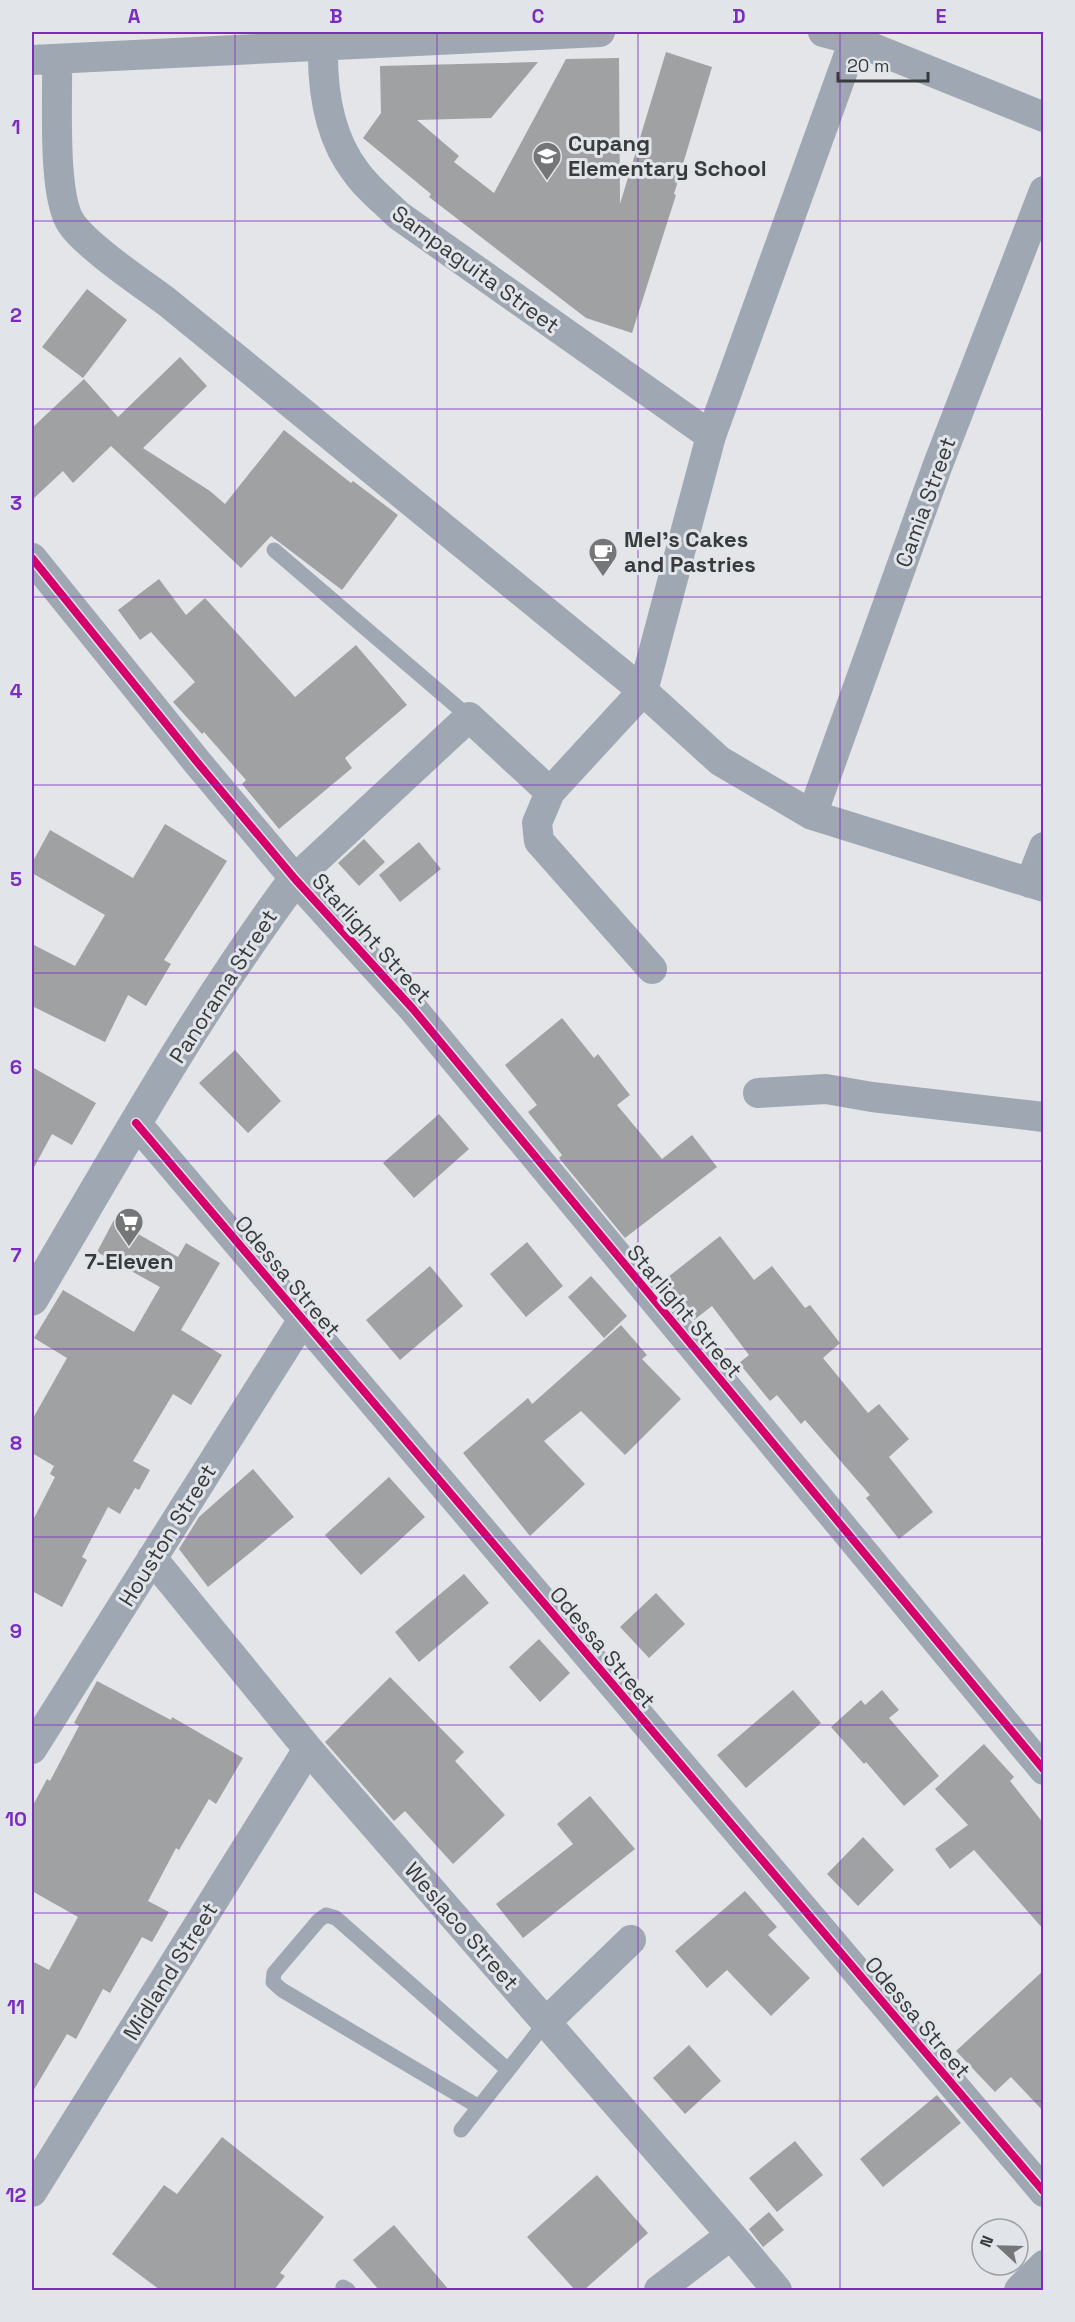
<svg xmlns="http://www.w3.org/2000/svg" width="1075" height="2322" font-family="'Space Grotesk',sans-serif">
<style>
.building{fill:#9fa1a3}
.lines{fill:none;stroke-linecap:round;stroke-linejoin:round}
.service{stroke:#9fa8b2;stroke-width:15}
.minor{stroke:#9fa8b2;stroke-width:30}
.tertiary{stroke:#9fa8b2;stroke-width:33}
.cycleway-casing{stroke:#e1e5ea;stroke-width:11}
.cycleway{stroke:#d6006c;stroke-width:8}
.grid{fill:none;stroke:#7b2cbf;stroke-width:1.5;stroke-opacity:0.55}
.labels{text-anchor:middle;stroke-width:6;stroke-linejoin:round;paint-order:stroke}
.poi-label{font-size:22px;font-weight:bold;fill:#383a3c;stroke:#e1e5ea;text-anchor:start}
.street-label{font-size:22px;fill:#383a3c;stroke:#e1e5ea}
.neatline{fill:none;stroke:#7b2cbf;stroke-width:2}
.grid-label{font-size:20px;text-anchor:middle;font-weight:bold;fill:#7b2cbf}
</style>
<rect width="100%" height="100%" fill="#e3e5e8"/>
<!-- building -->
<path class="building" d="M 666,52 L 712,67 L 674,194 L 676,195 L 632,333 L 586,318 L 429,197 L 431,194 L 363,138 L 381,113 L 380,66 L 538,62 L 491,118 L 417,120 L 459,156 L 454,162 L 494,193 L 566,59 L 619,58 L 620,204 Z
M 87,289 L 127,320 L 83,378 L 42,347 Z
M 180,357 L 207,386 L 143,448 L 210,491 L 225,504 L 284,430 L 351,483 L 353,481 L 398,515 L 342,590 L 271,536 L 241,568 L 111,446 L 73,483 L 63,471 L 32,500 L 32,428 L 84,379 L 118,417 Z
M 159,579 L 186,615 L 205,598 L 295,697 L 356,645 L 407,705 L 345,758 L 352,768 L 279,829 L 242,784 L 246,780 L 204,732 L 202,734 L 173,702 L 195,682 L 151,632 L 140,640 L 118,610 Z
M 165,824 L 227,861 L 164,960 L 171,964 L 146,1006 L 128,995 L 105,1042 L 32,1006 L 32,944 L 75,966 L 105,915 L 32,873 L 32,863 L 50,830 L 133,878 Z
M 364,839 L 385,862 L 359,886 L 338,863 Z
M 419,842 L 441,869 L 400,902 L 379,875 Z
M 562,1018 L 594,1058 L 598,1054 L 630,1095 L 617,1105 L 662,1159 L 692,1135 L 717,1167 L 625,1238 L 559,1158 L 562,1155 L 528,1112 L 537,1105 L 505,1065 Z
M 235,1050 L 281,1101 L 248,1133 L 199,1083 Z
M 32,1067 L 96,1103 L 72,1145 L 52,1134 L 32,1171 Z
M 439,1114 L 469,1149 L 414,1198 L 383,1163 Z
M 114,1220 L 178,1257 L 186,1243 L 220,1263 L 181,1330 L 222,1355 L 191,1405 L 173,1394 L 133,1461 L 150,1470 L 139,1490 L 135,1488 L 120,1514 L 108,1507 L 82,1557 L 87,1560 L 62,1607 L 32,1591 L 32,1522 L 55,1477 L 50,1474 L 54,1466 L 32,1453 L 32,1420 L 67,1358 L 34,1338 L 63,1290 L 134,1332 L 160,1287 L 97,1252 Z
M 720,1236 L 754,1280 L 772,1266 L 805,1308 L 810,1305 L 840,1343 L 823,1358 L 868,1413 L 879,1404 L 909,1439 L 889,1457 L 933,1512 L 899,1539 L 866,1498 L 870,1495 L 805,1420 L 801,1424 L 777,1395 L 770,1401 L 739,1363 L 749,1355 L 712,1306 L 694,1320 L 663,1281 Z
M 527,1242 L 563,1286 L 526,1317 L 490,1274 Z
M 430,1266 L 463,1306 L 400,1360 L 366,1320 Z
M 591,1276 L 627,1316 L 604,1338 L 568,1297 Z
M 621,1325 L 647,1355 L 642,1359 L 681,1399 L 625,1455 L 581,1411 L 544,1441 L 585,1484 L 530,1536 L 463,1453 L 528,1398 L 532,1404 Z
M 253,1469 L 294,1517 L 208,1587 L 179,1549 L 199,1517 Z
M 389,1477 L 425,1517 L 361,1575 L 325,1535 Z
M 464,1574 L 489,1603 L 419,1662 L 395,1632 Z
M 656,1593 L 685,1624 L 649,1658 L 620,1627 Z
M 539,1639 L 570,1673 L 540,1702 L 509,1667 Z
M 390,1677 L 464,1752 L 455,1761 L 505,1815 L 453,1864 L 405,1811 L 394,1821 L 325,1742 Z
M 97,1681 L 171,1720 L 172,1717 L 243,1758 L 216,1804 L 209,1799 L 179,1850 L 176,1848 L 148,1901 L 169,1912 L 152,1942 L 142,1937 L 110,1993 L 103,1989 L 76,2039 L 67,2034 L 32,2093 L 32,1961 L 49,1970 L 78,1917 L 32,1891 L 32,1807 L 47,1779 L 50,1781 L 79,1726 L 74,1723 Z
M 793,1690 L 821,1723 L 746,1788 L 717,1755 Z
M 882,1690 L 899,1710 L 889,1718 L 939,1776 L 904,1806 L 866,1762 L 864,1764 L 831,1727 L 861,1700 L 865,1705 Z
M 984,1744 L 1014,1777 L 1010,1781 L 1044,1824 L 1044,1930 L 974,1850 L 950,1869 L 935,1849 L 968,1825 L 935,1789 Z
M 590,1796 L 635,1849 L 523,1938 L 496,1904 L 573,1844 L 557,1824 Z
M 863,1837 L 894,1870 L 858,1906 L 827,1874 Z
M 745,1891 L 777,1927 L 768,1935 L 810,1978 L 771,2016 L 727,1970 L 707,1988 L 675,1951 Z
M 1044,1970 L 1044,2112 L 1011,2077 L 995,2092 L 956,2051 Z
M 689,2045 L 721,2081 L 685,2114 L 653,2078 Z
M 937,2095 L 961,2123 L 883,2187 L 860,2159 Z
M 222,2137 L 324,2217 L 280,2273 L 285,2276 L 274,2290 L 160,2290 L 112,2254 L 164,2185 L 177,2194 Z
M 795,2141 L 823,2175 L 777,2212 L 749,2178 Z
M 597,2175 L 648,2233 L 584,2290 L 575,2290 L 527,2237 Z
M 769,2212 L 784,2230 L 763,2247 L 749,2229 Z
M 394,2225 L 449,2290 L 379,2290 L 353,2260 Z"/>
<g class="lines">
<!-- service -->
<path class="service" d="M 274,550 L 469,717
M 479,2107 L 282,1990 L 273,1982 L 274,1973 L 319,1920 L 326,1915 L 336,1918 L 508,2070
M 461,2130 L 546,2022
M 343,2287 L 348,2290"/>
<!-- minor -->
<path class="minor" d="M 823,32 L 853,40 L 1044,117
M 323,45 C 322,89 328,136 356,172 C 367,188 384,201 398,215 L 711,436
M 57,59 C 58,96 52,195 71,223 C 86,246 143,284 167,302 L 643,691 L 720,761 L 812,815 L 1044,887
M 32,60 L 600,32
M 32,558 L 197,762 L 295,879 L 413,1009 L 1044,1770
M 812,815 L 937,467 L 1044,191
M 295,879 L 469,717 L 550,792
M 1030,883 L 1044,847
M 652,969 L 539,841 L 537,823 L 550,792 L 643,691 L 711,436 L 857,32
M 758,1093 L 826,1089 L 872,1097 L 1044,1117
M 136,1123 L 1044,2192
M 152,1558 L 308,1749 L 731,2235 L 777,2290
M 32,1749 L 302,1321
M 546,2022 L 631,1940
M 32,2192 L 308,1749
M 659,2290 L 731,2235
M 1019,2290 L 1044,2265"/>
<!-- tertiary -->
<path class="tertiary" d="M 32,1299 C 116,1157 196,1012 295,879"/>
<!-- cycleway casing -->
<g class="cycleway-casing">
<path id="cycleway" d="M 32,558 L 197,762 L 295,879 L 413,1009 L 1044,1770
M 136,1123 L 1044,2192"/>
</g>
<!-- cycleway -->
<use href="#cycleway" class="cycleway"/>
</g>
<!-- grid -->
<path class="grid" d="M 235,32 L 235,2290M 437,32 L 437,2290M 638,32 L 638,2290M 840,32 L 840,2290M 32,221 L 1044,221M 32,409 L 1044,409M 32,597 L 1044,597M 32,785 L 1044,785M 32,973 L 1044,973M 32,1161 L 1044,1161M 32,1349 L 1044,1349M 32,1537 L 1044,1537M 32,1725 L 1044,1725M 32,1913 L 1044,1913M 32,2101 L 1044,2101"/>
<!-- icons -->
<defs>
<g id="school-pin" transform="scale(1.5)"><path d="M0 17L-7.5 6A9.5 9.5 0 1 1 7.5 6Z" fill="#747678" stroke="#e1e5ea"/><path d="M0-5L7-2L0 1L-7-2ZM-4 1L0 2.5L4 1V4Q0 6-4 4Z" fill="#fff"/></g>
<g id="cafe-pin" transform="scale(1.5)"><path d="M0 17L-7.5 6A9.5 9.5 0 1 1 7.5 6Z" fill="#747678" stroke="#e1e5ea"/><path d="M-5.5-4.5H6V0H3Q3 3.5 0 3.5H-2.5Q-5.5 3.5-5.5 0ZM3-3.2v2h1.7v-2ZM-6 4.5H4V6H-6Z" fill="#fff"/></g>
<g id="supermarket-pin" transform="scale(1.5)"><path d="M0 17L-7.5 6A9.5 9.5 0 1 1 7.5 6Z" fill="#747678" stroke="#e1e5ea"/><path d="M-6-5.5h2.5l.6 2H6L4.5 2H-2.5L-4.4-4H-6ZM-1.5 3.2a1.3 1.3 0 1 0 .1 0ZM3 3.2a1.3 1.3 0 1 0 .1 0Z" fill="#fff"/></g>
</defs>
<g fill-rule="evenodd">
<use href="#school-pin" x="547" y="156"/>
<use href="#cafe-pin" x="603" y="552"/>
<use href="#supermarket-pin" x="129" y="1222"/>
</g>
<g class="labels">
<!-- poi labels -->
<g class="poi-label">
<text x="568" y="151">Cupang<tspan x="568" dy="25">Elementary School</tspan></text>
<text x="624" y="547">Mel's Cakes<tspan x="624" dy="25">and Pastries</tspan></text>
<text x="129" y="1269" text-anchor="middle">7-Eleven</text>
</g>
<!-- street labels -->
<g class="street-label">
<text transform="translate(476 269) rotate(36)" y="8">Sampaguita Street</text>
<text transform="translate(925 502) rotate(-70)" y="8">Camia Street</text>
<text transform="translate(372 938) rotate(48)" y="8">Starlight Street</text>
<text transform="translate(223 986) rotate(-57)" y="8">Panorama Street</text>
<text transform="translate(288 1276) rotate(50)" y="8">Odessa Street</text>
<text transform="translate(685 1311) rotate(50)" y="8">Starlight Street</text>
<text transform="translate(167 1535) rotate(-58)" y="8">Houston Street</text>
<text transform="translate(603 1647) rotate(50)" y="8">Odessa Street</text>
<text transform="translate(462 1926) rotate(49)" y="8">Weslaco Street</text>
<text transform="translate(170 1971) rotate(-58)" y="8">Midland Street</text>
<text transform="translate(918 2017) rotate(50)" y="8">Odessa Street</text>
</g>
</g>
<!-- border -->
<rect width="1075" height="2322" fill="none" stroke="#e1e5ea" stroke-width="66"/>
<!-- north arrow -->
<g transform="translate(1000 2247) rotate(292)"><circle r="28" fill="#e1e5ea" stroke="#9da1a4" stroke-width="1.5"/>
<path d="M0-4.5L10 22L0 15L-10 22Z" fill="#747678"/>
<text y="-9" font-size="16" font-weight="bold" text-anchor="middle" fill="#383a3c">N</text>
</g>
<!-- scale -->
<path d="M838 72v9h90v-9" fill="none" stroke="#383a3c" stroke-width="3"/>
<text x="847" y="72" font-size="18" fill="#383a3c" stroke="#e1e5ea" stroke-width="4.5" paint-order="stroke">20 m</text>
<rect x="33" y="33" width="1009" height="2256" class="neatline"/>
<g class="grid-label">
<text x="134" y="23">A</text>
<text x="336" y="23">B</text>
<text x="538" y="23">C</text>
<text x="739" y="23">D</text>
<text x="941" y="23">E</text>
<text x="16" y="134">1</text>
<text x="16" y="322">2</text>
<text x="16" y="510">3</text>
<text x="16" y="698">4</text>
<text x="16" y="886">5</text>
<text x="16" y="1074">6</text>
<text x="16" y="1262">7</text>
<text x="16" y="1450">8</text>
<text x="16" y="1638">9</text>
<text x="16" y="1826">10</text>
<text x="16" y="2014">11</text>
<text x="16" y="2202">12</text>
</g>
</svg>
